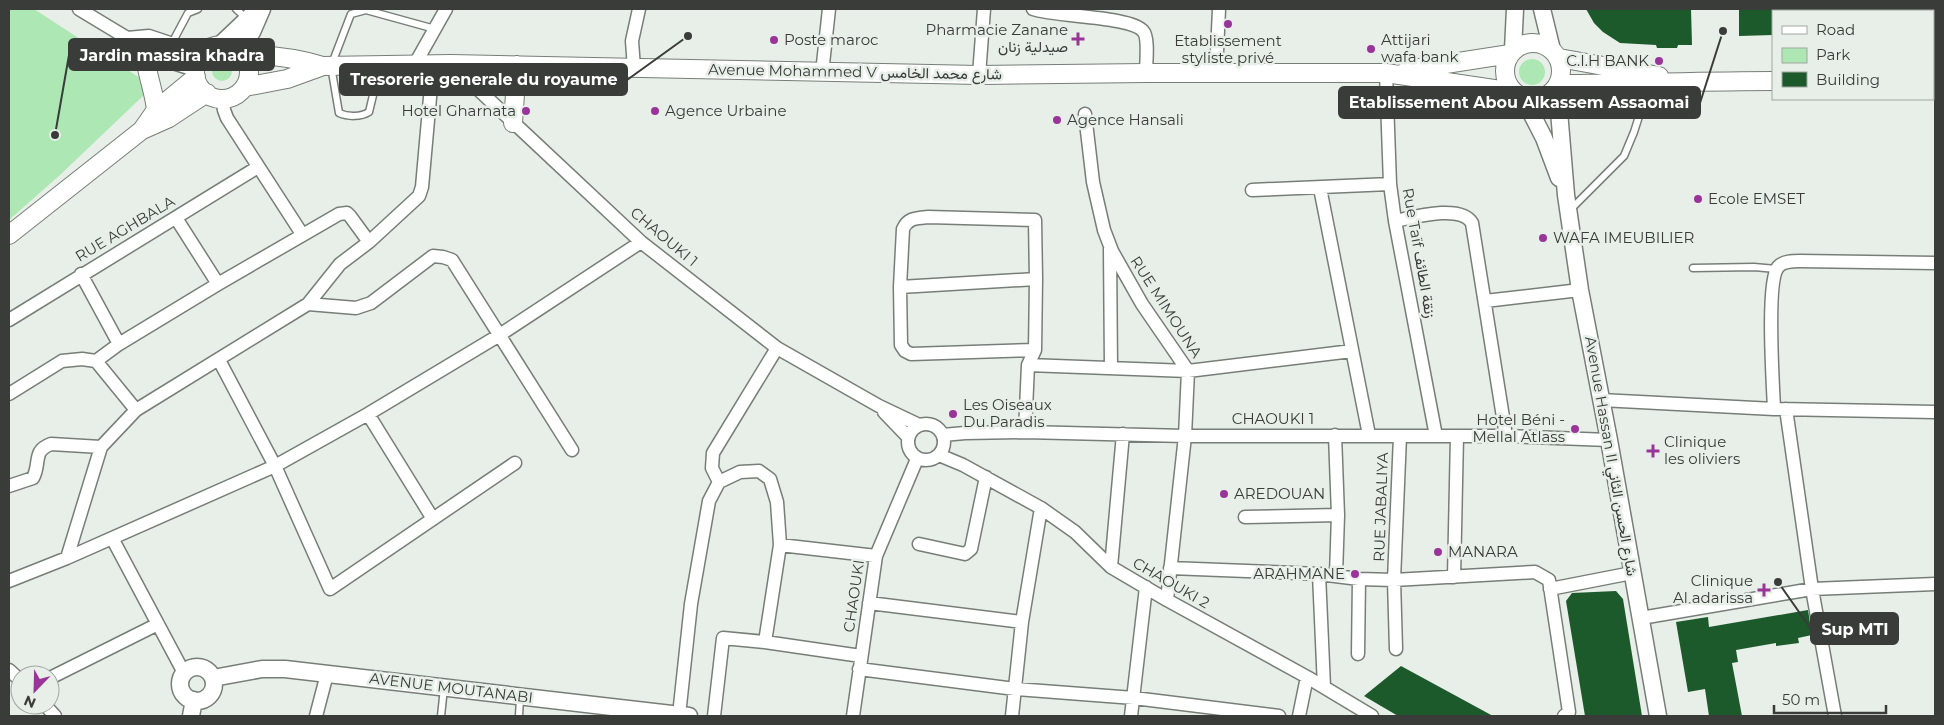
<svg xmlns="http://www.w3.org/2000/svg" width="1944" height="725" font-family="Montserrat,Vazirmatn,sans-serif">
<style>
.green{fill:#ade8b4}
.building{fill:#1c5a2b}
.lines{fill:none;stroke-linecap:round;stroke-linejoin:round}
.service-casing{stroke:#777e78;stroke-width:9}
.minor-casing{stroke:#777e78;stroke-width:15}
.tertiary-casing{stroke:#777e78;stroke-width:19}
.secondary-casing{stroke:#777e78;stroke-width:20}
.service{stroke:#fff;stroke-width:6}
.minor{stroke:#fff;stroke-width:12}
.tertiary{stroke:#fff;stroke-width:16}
.secondary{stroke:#fff;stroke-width:18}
.poi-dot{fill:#993499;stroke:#e7efe8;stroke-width:2}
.labels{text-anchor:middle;stroke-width:5;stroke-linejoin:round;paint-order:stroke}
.poi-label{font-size:15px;fill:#393c39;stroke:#e7efe8;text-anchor:start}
.street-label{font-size:15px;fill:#393c39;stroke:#e7efe8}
.leader{fill:none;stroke:#393c39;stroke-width:2}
.callout-dot{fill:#393c39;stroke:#e7efe8;stroke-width:2}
.callout{fill:#393c39;stroke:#393c39;stroke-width:2}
.callout-label{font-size:16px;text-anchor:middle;font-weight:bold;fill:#fff}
</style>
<rect width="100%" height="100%" fill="#e7efe8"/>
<!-- green -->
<path class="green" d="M 9,9 L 34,9 L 140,78 L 147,88 L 144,95 L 60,175 L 9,220 Z
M1519 72a13 13 0 1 1 26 0a13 13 0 1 1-26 0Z
M212 71a10 10 0 1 1 20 0a10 10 0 1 1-20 0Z"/>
<!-- building -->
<path class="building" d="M 1586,9 L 1691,9 L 1692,45 L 1678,45 L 1677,48 L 1657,48 L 1656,45 L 1620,43 L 1603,32 L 1594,23 Z
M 1739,9 L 1773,9 L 1773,35 L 1739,36 Z
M 1616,591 L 1623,599 L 1642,716 L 1585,716 L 1566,601 L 1572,593 Z
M 1808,610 L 1812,635 L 1798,638 L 1799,643 L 1776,646 L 1776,643 L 1736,650 L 1738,662 L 1732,663 L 1742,716 L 1709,716 L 1705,689 L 1688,692 L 1676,622 L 1708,617 L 1709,627 Z
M 1401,666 L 1493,716 L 1398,716 L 1364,696 Z"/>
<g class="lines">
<!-- service casing -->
<g class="service-casing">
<path id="service" d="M 236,9 L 246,18
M 172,43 L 188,13 L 198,9
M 380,66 L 369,112 C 361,117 348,117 339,113 L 331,66 L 351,14 L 366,10 L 435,29
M 1571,209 L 1624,156 L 1634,132 L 1649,85
M 1693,268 L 1754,267 L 1776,269
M 441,716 L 444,688
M 519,716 L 520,698"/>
</g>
<!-- minor casing -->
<g class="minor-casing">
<path id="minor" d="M 79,9 L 127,38 L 145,54 L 195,70
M 1033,9 C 1056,17 1131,16 1143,31 C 1149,37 1146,64 1146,73
M 127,38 L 149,36 L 203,54
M 415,64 L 446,9
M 451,64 L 641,242 L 777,348 L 879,406 L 919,425
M 634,68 L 632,41 L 639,9
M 822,73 L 829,9
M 1216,73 L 1219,9
M 1386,73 L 1390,184 L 1395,221 L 1436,436
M 979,75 L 984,9
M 222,99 L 224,110 L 227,118 L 302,234
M 1085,114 L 1093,182 L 1104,230 L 1112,251 L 1142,304 L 1188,371 L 1185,436 L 1167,600
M 1320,188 L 1369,435
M 1252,190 L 1390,184
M 176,218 L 218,284
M 1395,221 C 1414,217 1461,204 1472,223 L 1506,436
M 1110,248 L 1111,368
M 81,274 L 119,344
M 900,287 L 1036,279
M 1485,301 L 1580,290
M 308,304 L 340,264 L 369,242 L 419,196 L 422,187 L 433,64
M 9,320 L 258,167
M 219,360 L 275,466 L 330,589 L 515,463
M 1028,365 L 1188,371 L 1352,351
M 9,394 L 62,361 L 82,359 L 96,361
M 1601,400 L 1774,409 L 1935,412
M 1774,409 C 1773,384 1766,282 1778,267 C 1783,261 1793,261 1800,261 L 1935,263
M 1786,409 L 1812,589 L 1835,716
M 136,410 L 96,361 L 119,344 L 218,284 L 339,214 L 347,213 L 350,216 L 369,242
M 884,412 L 908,437
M 368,414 L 433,519
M908 442a18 18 0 1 1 36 0a18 18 0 1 1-36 0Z
M 940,431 L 943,435 L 965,433 L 1025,432 L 1185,436 L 1506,436 L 1609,440
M 1025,432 L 1028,365 L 1035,350 L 1036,279 L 1035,220 L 928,217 C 916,218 908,218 903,229 L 900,287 L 901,345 L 905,351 L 911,354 L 1035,350
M 1335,435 L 1338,515 L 1336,575
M 939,455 L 963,465 L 1041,508 L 1075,532 L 1111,567 L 1167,600 L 1307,677 L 1372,716
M 719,482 L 712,468 L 713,453 L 777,348
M 9,486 L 33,478 C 41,463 32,451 51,444 L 101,447
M 1245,517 L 1338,515
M 112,538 L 184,673
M 919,544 L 965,554 L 971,549 L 986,477
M 780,545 L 876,556
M 67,558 L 101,447 L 136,410 L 308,304 L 356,308 L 371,303 L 433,256 L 443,257 L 452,260 L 572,450
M 1111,567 L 1123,434
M 1170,568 L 1319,574 L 1359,579 L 1394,580 L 1535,572 L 1549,580 L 1569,712 L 1564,716
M 1319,574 L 1324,687
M 1454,577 L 1457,436
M 9,581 L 67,558 L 275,466 L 368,414 L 498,336 L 641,242
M 1550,589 L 1632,573
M 869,603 L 1022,622
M 1641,618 L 1812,589 L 1935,584
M 1396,649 L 1394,580 L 1400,436
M 1358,654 L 1359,579
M 859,669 L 1015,689 L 1134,698 L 1279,716
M 9,670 L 20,680
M 50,678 L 158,624
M 45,705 L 55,716
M 679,715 L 691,604 L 709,501 L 719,482 L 740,472 L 759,471 L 770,479 L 777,502 L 780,545 L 765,642
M 316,716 L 327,674
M 714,716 L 723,638 L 765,642 L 861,656
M 853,716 L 876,556 L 917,459
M 1012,716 L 1022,622 L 1041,508
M 1131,716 L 1146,587
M 1299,716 L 1307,677"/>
</g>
<!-- tertiary casing -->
<g class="tertiary-casing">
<path id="tertiary" d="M 1542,9 L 1552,50
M 220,45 L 258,9
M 1513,50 L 1515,9
M 239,51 L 252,32 L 262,9
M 1557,87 L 1566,195 L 1580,290 L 1609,440 L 1658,716
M 1523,97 L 1544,138 L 1559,178
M180 684a17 17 0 1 1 34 0a17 17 0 1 1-34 0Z
M 213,678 L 262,669 L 285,669 L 689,716
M 191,716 L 194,700"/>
</g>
<!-- secondary casing -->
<g class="secondary-casing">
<path id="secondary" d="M1505 71a28 28 0 1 1 56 0a28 28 0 1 1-56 0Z
M195 72a27 27 0 1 1 54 0a27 27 0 1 1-54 0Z
M 145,54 C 146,73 154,90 156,110
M 243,54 C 271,55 297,58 323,66
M 1559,58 L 1659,76
M 1407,70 L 1510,54
M 1559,84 C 1630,84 1701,81 1773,81
M 1933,84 L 1935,84
M 245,87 L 287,79 L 323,66 L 451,64 L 979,75 L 1146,73 L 1386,73 L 1514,92
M 513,123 L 517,65
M 142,130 L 156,110 L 196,77
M 9,235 L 142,130 L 169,118 L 207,93"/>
</g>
<!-- service -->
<use href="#service" class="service"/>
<!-- minor -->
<use href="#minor" class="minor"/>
<!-- tertiary -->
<use href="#tertiary" class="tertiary"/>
<!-- secondary -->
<use href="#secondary" class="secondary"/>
</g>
<!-- markers -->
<g class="poi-dot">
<circle cx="1228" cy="24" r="5"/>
<path d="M1075.5 31.5h5v5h5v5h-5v5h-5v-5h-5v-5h5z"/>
<circle cx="774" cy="40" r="5"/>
<circle cx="1371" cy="49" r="5"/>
<circle cx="1659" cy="61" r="5"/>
<circle cx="526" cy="111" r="5"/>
<circle cx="655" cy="111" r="5"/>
<circle cx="1057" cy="120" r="5"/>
<circle cx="1698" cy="199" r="5"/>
<circle cx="1543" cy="238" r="5"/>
<circle cx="953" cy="414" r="5"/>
<circle cx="1575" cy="429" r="5"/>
<path d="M1650.5 443.5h5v5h5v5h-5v5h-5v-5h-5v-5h5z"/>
<circle cx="1224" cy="494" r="5"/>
<circle cx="1438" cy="552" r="5"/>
<circle cx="1355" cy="574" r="5"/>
<path d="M1761.5 582.5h5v5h5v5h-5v5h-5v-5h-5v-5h5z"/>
</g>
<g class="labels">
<!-- poi labels -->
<g class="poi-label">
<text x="1068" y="35" text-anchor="end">Pharmacie Zanane<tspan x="1068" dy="17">صيدلية زنان</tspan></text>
<text x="784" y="45">Poste maroc</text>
<text x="1381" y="45">Attijari<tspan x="1381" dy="17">wafa bank</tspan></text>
<text x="1228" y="46" text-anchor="middle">Etablissement<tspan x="1228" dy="17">styliste privé</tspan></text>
<text x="1649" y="66" text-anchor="end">C.I.H BANK</text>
<text x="516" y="116" text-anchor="end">Hotel Gharnata</text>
<text x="665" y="116">Agence Urbaine</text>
<text x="1067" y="125">Agence Hansali</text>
<text x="1708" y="204">Ecole EMSET</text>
<text x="1553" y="243">WAFA IMEUBILIER</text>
<text x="963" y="410">Les Oiseaux<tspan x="963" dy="17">Du Paradis</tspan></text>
<text x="1565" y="425" text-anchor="end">Hotel Béni -<tspan x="1565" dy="17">Mellal Atlass</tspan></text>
<text x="1664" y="447">Clinique<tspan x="1664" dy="17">les oliviers</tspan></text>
<text x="1234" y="499">AREDOUAN</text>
<text x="1448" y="557">MANARA</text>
<text x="1345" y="579" text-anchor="end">ARAHMANE</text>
<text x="1753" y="586" text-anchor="end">Clinique<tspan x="1753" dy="17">Al adarissa</tspan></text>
</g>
<!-- street labels -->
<g class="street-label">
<text transform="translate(855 72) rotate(1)" y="5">Avenue Mohammed V شارع محمد الخامس</text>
<text transform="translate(125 229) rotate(-31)" y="5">RUE AGHBALA</text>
<text transform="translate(664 237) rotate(40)" y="5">CHAOUKI 1</text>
<text transform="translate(1419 253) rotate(80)" y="5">Rue Taïf زنقة الطائف</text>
<text transform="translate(1166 307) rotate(57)" y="5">RUE MIMOUNA</text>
<text x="1273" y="424">CHAOUKI 1</text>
<text transform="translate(1611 456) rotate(80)" y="5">Avenue Hassan II شارع الحسن الثاني</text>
<text transform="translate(1381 507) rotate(-88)" y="5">RUE JABALIYA</text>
<text transform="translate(1171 583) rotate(30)" y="5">CHAOUKI 2</text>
<text transform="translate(854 596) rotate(-82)" y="5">CHAOUKI</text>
<text transform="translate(451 688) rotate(7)" y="5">AVENUE MOUTANABI</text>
</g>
</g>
<!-- callouts -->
<path class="leader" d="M55 135L69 55M688 36L627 80M1723 31L1700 103M1778 582L1811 629"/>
<g class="callout-dot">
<circle cx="55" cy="135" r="5"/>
<circle cx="688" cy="36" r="5"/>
<circle cx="1723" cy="31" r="5"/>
<circle cx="1778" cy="582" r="5"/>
</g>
<g class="callout">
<rect x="69" y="39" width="205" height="31" rx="5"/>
<rect x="340" y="64" width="287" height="31" rx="5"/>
<rect x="1339" y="87" width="361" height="31" rx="5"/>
<rect x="1811" y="613" width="87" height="31" rx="5"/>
</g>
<g class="callout-label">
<text x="172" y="61">Jardin massira khadra</text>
<text x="484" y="85">Tresorerie generale du royaume</text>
<text x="1519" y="108">Etablissement Abou Alkassem Assaomai</text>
<text x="1855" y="635">Sup MTI</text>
</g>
<!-- border -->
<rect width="1944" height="725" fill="none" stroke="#393c39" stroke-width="20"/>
<!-- legend -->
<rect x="1772" y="10" width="162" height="90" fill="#e7efe8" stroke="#a1a7a2"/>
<rect x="1782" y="26" width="25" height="8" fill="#ffffff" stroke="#a1a7a2"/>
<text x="1816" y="35" font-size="15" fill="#393c39">Road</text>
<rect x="1782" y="48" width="25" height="15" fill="#ade8b4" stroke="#a1a7a2"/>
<text x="1816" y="60" font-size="15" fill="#393c39">Park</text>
<rect x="1782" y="72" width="25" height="15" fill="#1c5a2b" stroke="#a1a7a2"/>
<text x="1816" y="85" font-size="15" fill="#393c39">Building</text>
<!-- north arrow -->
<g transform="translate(35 690) rotate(203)"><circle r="24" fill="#e7efe8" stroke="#a1a7a2"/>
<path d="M0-4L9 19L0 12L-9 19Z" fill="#993499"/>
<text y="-8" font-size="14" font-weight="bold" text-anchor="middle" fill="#393c39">N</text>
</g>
<!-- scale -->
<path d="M1774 705v8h112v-8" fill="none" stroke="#393c39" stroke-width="2.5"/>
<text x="1782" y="705" font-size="15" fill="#393c39" stroke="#e7efe8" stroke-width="4" paint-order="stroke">50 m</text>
</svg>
